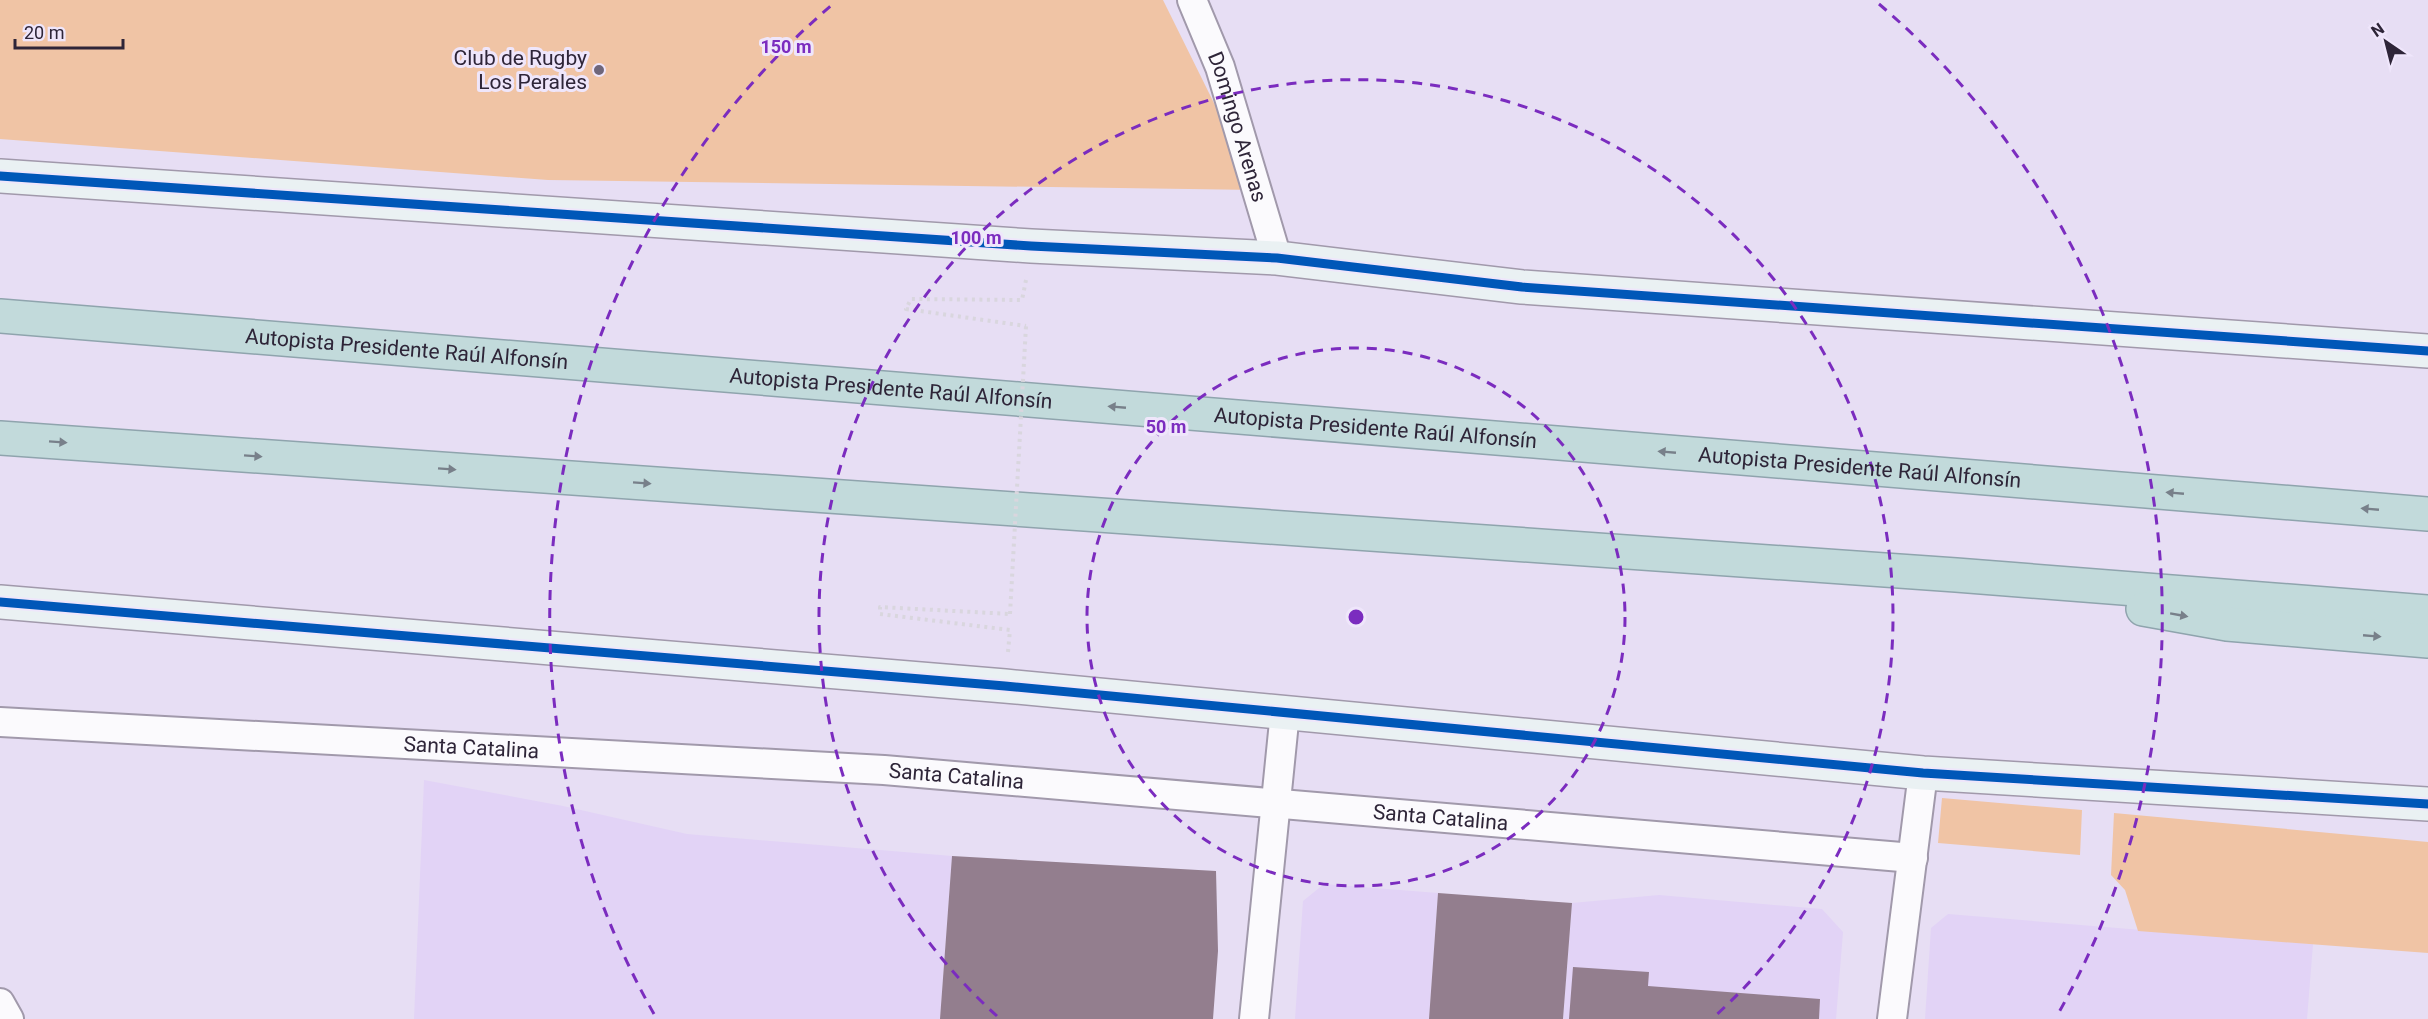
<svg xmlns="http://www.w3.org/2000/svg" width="2428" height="1019" font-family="Roboto,sans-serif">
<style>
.built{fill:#e2d3f6}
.green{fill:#f0c4a5}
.building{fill:#937e8e}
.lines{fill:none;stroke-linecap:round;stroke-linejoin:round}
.street-casing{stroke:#a199ab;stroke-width:32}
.secondary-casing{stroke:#a199ab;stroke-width:36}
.highway-casing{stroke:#8fa4ad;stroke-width:36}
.path{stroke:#d9d6de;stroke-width:4;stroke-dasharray:3 4.5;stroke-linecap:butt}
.street{stroke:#fbfafd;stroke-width:28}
.secondary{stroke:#eaf1f3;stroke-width:33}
.highway{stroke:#c2dadb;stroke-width:33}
.path-bridge{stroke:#d9d6de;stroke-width:4;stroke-dasharray:3 4.5;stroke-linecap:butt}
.cycleway-casing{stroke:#efe6fb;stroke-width:13}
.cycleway{stroke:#0057b8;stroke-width:9}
.oneway{fill:#78808a}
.ring{fill:none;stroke:#7b2cbf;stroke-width:3;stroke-dasharray:10 8}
.poi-dot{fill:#6f667a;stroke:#efe6fb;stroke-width:2}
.labels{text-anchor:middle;stroke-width:6;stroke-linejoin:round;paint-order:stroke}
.poi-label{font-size:21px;fill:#2e2538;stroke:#efe6fb;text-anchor:end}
.street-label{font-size:21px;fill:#2e2538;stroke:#efe6fb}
.centre{fill:#7b2cbf;stroke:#efe6fb;stroke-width:3}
.ring-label{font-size:18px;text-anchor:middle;font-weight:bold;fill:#7b2cbf;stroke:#efe6fb;stroke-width:6;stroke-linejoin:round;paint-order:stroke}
</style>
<rect width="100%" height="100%" fill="#e7def4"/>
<!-- built -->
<path class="built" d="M 424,780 L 563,806 L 687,834 L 952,856 L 940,1019 L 414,1019 Z
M 1324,884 L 1438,893 L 1429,1019 L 1295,1019 L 1303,901 Z
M 1659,895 L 1822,909 L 1843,932 L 1836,1019 L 1563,1019 L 1572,903 Z
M 1948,914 L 2313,944 L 2307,1019 L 1925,1019 L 1931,928 Z"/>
<!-- green -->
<path class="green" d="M 0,0 L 1163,0 L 1257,190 L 548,180 L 0,139 Z
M 1942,798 L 2082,810 L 2080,855 L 1938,843 Z
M 2114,813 L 2428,842 L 2428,953 L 2138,931 L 2125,890 L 2111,875 Z"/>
<!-- building -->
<path class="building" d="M 952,856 L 1216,871 L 1218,951 L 1213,1019 L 940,1019 Z
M 1438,893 L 1572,903 L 1563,1019 L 1429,1019 Z
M 1573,967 L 1649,972 L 1648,986 L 1820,999 L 1819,1019 L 1569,1019 Z"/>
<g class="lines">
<!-- street casing -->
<g class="street-casing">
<g id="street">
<path id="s1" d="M 1192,0 L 1220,67 L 1277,258"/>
<path id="s2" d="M 0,722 L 884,770 L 1913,858"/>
<path d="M 0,1003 L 9,1019"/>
<path d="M 1254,1019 L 1285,712"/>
<path d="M 1892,1019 L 1923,773"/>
</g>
</g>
<!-- secondary casing -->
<g class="secondary-casing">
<path id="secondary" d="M 0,176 L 1031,246 L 1277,258 L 1522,287 L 2428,351
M 0,602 L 1005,686 L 1923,773 L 2428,804"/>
</g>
<!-- highway casing -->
<g class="highway-casing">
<g id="highway">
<path id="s3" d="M 0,316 L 2428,514"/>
<path d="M 0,438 L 1956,575 L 2428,612"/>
<path d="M 2143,609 L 2227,624 L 2428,641"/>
</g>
</g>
<!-- path -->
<path class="path" d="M 1026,280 L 1022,300 L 911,299 L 906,309 L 1026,326
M 1008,652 L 1010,630 L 880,614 L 880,607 L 1010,614"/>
<!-- street -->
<use href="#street" class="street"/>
<!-- secondary -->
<use href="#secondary" class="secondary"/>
<!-- highway -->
<use href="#highway" class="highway"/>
<!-- path-bridge -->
<path class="path-bridge" d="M 1010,614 L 1026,326"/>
<!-- cycleway casing -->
<g class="cycleway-casing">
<path id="cycleway" d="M 0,176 L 1031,246 L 1277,258 L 1522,287 L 2428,351
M 0,602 L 1005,686 L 1923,773 L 2428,804"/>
</g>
<!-- cycleway -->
<use href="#cycleway" class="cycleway"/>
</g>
<!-- one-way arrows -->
<defs><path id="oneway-solid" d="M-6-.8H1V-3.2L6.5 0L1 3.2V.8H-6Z" transform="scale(1.5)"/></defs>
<g class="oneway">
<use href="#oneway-solid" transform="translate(1117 407) rotate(-175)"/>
<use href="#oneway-solid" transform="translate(58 442) rotate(4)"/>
<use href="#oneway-solid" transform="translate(1667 452) rotate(-175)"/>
<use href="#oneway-solid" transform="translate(253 456) rotate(4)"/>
<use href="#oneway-solid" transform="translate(447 469) rotate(4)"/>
<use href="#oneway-solid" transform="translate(642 483) rotate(4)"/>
<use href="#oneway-solid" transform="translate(2175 493) rotate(-175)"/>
<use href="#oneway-solid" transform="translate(2370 509) rotate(-175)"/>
<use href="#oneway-solid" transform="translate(2179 615) rotate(10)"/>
<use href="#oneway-solid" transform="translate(2372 636) rotate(5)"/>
</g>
<!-- distance rings -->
<g class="ring">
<circle cx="1356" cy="617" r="269"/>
<path d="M997 1016A537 537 0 1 1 1715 1016"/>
<path d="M654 1014A806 806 0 0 1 833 4M1879 4A806 806 0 0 1 2058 1014"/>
</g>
<!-- markers -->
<circle class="poi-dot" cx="599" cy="70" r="6"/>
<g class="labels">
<!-- poi labels -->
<g class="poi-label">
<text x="587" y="65">Club de Rugby<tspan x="587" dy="24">Los Perales</tspan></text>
</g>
<!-- street labels -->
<g class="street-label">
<text dy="7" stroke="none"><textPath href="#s1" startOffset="135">Domingo Arenas</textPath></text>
<text dy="7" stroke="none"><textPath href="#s3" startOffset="408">Autopista Presidente Raúl Alfonsín</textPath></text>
<text dy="7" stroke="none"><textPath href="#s3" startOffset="894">Autopista Presidente Raúl Alfonsín</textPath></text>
<text dy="7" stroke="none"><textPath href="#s3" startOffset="1380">Autopista Presidente Raúl Alfonsín</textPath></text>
<text dy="7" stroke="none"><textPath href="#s3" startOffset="1866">Autopista Presidente Raúl Alfonsín</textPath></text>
<text dy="7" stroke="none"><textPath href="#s2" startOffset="472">Santa Catalina</textPath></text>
<text dy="7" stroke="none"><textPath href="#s2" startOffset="958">Santa Catalina</textPath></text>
<text dy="7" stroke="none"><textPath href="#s2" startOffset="1444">Santa Catalina</textPath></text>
</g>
</g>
<circle cx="1356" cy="617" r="9" class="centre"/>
<g class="ring-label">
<text x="786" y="53">150 m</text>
<text x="976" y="244">100 m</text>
<text x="1166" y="433">50 m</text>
</g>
<!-- north arrow -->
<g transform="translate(2386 42) rotate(325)" stroke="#efe6fb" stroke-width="4.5" paint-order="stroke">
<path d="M0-4.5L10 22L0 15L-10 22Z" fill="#2e2538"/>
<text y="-9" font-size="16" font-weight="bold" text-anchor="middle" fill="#2e2538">N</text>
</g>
<!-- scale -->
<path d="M15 39v9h108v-9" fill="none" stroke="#2e2538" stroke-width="3"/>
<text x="24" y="39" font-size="18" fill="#2e2538" stroke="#efe6fb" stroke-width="4.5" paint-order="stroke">20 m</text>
</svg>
